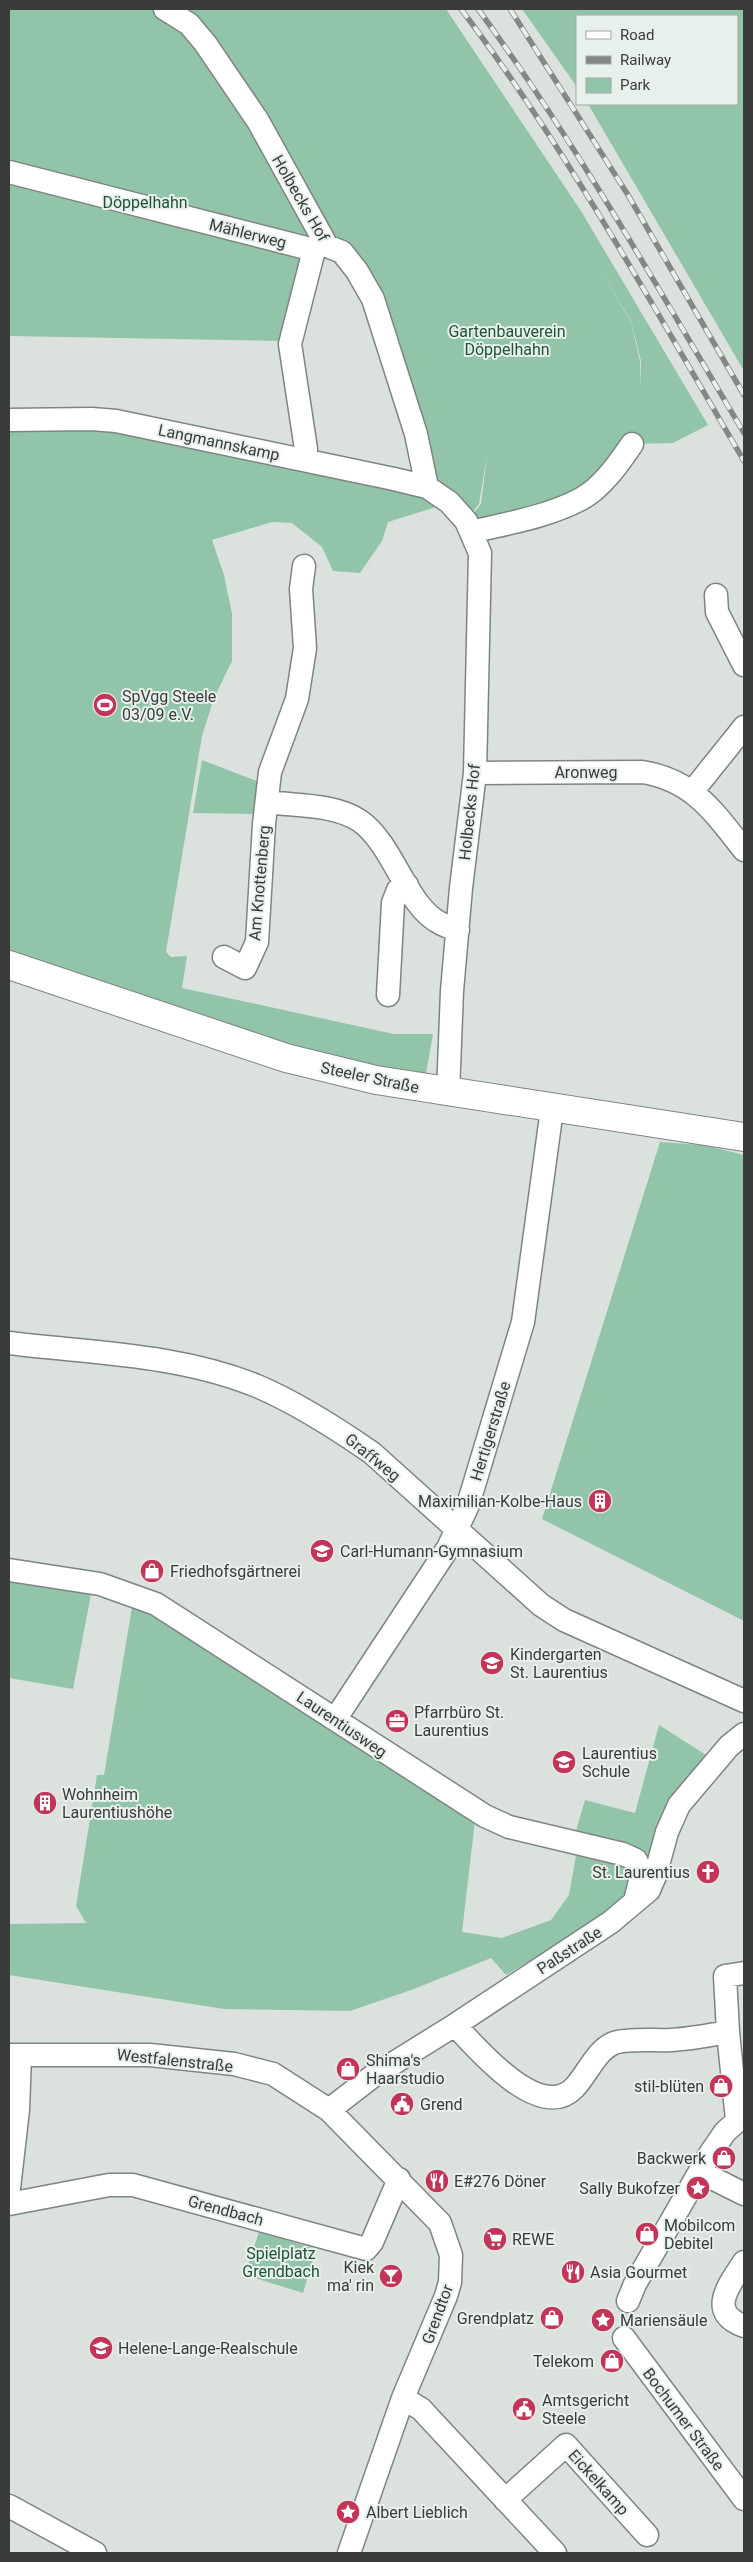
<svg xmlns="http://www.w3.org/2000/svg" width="753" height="2562" font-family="Roboto,sans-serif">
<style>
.green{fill:#91c4a8;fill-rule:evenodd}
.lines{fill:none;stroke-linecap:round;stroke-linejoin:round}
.minor-casing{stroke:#7e8581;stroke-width:25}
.major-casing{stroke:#7e8581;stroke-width:30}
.minor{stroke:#fff;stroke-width:22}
.major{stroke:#fff;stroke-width:28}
.rail-casing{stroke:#838885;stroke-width:5.5}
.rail{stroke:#e8f0eb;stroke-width:4;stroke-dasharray:11;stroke-linecap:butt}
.labels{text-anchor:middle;stroke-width:4;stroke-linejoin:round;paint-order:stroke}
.street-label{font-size:16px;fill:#393c3a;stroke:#e8f0eb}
.park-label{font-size:16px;fill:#1e5239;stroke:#e8f0eb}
.poi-label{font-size:16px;fill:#393c3a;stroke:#e8f0eb;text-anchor:start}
</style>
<rect width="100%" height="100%" fill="#dbe2de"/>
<!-- green -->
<path class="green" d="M 9,9 L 446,9 L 581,211 L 708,425 L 673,443 L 632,444 L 615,468 L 542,515 L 467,521 L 481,504 L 487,456 L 479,504 L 466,520 L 428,487 L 373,299 L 328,246 L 288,341 L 9,336 ZM 597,265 L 631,321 L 641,361 L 641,388 L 640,361 L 631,322 Z
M 522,9 L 744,9 L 744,371 L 588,104 L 737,104 L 737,16 L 577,16 L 577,87 Z
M 93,418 L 449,503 L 388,522 L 382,541 L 360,573 L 333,571 L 322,547 L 292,523 L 272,522 L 212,540 L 224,575 L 232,614 L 232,661 L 214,698 L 202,736 L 166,952 L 171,957 L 187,956 L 182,988 L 394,1034 L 433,1034 L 426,1073 L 376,1080 L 9,964 L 9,421 Z
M 202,760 L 262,783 L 257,814 L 193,813 Z
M 660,1142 L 704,1145 L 744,1155 L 744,1621 L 542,1519 Z
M 9,1579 L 92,1589 L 73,1689 L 9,1678 Z
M 134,1595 L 476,1812 L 462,1932 L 502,1938 L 551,1920 L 569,1895 L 578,1844 L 636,1861 L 622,1906 L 506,1975 L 491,1958 L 414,1989 L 350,2011 L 224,2009 L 9,1975 L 9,1924 L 86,1923 L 76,1906 L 97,1775 L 104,1775 Z
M 659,1725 L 714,1760 L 643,1868 L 573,1841 L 585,1800 L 635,1813 Z
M 259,2232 L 316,2249 L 303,2293 L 245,2275 Z"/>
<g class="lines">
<!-- minor casing -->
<g class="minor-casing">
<path id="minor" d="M 165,9 L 189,24 L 205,43 L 258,121 L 327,246 L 342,252 L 357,271 L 373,299 L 416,434 L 427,487
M 9,172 L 314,250
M 9,420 L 92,419 L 116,421 L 394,479 L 427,487 L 449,502 L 466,521 L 480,553 L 475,773 L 461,888 L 452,991 L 448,1093
M 305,460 L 306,449 L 290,344 L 314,250
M 471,532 C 508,523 547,517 581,499 C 602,488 619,463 632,444
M 716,595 L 717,612 L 744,665
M 475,773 L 642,772 C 693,780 714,812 744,850
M 692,792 L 744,727
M 267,802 C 296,806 335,804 360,821 C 394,845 406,906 440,923 C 445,926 452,928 458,930
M 224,957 L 245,968 L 257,942 L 264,824 L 270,772 L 297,699 L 305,648 L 301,589 L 304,566
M 388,995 L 393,903 L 398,890 L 407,885
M 9,1343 C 91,1353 179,1354 257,1386 C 297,1403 336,1428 372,1453 L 541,1605 L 564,1620 L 744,1701
M 9,1570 L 100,1584 L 156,1604 L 485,1816 L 509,1827 L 623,1854 L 636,1860 L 642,1873 L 635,1901
M 336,1718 L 448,1548 L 468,1505 L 523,1322 L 552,1109
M 455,2025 C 477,2049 540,2123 574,2088 C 587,2075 596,2050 614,2043 C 629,2038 656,2041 671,2040 C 690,2039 709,2035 728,2032
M 9,2055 L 150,2055 L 234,2064 L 273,2074 L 329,2110 L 440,2223 L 451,2255 L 450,2282 L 446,2296 L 403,2398 L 349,2553
M 329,2110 L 373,2076 L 455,2025 L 611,1922 L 649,1890 L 655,1876 L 667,1832 L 679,1805 L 729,1746 L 744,1734
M 737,2120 L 728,2032 L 725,1976 L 744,1973
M 700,2172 L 744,2194
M 9,2188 L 18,2110 L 20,2055
M 9,2204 L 109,2185 L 133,2185 L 366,2249 L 372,2242 L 399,2179
M 744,2262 C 730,2284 706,2312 744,2326
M 628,2301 L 635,2284 L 710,2154 L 725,2132 L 744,2115
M 624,2338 L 744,2499
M 403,2398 L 421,2409 L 555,2553
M 505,2500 L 566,2445 L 647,2535
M 9,2506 L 95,2553"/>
</g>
<!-- major casing -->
<g class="major-casing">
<path id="major" d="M 9,965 L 286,1058 L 376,1080 L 744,1137"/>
</g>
<!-- minor -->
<use href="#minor" class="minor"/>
<!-- major -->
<use href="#major" class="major"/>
<!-- rail casing -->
<g class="rail-casing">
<path id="rail" d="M 461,9 C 568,151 654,308 744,461
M 478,9 C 577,144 659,290 744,433
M 510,9 L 628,195 L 744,395"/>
</g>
<!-- rail -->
<use href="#rail" class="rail"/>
</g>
<!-- icons -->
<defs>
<g id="stadium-disc" transform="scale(1.25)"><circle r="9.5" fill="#c33459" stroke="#e8f0eb"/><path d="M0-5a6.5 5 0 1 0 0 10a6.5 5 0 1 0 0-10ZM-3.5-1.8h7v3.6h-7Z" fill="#fff"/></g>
<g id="building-disc" transform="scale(1.25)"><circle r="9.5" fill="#c33459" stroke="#e8f0eb"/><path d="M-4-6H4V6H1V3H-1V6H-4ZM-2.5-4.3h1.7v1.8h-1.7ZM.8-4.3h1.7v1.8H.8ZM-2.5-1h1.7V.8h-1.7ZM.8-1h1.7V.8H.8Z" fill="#fff"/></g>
<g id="school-disc" transform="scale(1.25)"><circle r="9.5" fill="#c33459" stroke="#e8f0eb"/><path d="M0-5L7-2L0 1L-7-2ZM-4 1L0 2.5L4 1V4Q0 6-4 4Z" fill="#fff"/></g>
<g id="shop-disc" transform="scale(1.25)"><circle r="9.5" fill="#c33459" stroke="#e8f0eb"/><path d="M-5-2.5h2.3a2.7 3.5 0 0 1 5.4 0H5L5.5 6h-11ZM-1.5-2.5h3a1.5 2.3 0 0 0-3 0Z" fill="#fff"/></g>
<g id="office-disc" transform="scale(1.25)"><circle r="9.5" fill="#c33459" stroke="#e8f0eb"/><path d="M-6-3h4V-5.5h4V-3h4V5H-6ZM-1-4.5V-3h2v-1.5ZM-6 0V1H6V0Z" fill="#fff"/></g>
<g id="church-disc" transform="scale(1.25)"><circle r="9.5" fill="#c33459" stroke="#e8f0eb"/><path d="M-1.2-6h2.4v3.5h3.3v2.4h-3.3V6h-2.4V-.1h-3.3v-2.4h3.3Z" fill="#fff"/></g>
<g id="civic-disc" transform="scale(1.25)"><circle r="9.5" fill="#c33459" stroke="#e8f0eb"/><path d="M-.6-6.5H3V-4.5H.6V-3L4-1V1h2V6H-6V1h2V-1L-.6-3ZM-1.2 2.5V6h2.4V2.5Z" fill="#fff"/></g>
<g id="restaurant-disc" transform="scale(1.25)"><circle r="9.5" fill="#c33459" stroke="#e8f0eb"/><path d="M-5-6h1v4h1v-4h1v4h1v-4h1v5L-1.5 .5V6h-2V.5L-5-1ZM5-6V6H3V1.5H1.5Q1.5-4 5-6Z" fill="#fff"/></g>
<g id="sight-disc" transform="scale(1.25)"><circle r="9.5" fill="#c33459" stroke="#e8f0eb"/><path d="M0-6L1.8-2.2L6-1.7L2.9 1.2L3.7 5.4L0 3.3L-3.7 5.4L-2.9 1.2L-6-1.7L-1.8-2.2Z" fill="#fff"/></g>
<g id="supermarket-disc" transform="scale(1.25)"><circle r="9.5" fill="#c33459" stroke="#e8f0eb"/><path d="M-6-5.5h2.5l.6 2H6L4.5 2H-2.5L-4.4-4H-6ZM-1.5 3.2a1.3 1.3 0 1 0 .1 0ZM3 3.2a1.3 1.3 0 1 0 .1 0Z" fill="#fff"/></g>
<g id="bar-disc" transform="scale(1.25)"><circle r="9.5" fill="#c33459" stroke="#e8f0eb"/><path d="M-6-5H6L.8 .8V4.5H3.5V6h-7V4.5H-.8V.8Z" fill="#fff"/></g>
</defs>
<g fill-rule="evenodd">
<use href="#stadium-disc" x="105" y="705"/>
<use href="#building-disc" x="600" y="1501"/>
<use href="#school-disc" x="322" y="1551"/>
<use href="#shop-disc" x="152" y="1571"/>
<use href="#school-disc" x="492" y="1663"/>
<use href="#office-disc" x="397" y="1721"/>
<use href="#school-disc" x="564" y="1762"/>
<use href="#building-disc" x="45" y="1803"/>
<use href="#church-disc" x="708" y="1872"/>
<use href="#shop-disc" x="348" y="2069"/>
<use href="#shop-disc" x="721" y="2086"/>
<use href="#civic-disc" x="402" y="2104"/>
<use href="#shop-disc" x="724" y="2158"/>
<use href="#restaurant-disc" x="437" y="2181"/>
<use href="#sight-disc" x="698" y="2188"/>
<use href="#shop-disc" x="647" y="2234"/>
<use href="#supermarket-disc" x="495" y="2239"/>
<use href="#restaurant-disc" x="573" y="2272"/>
<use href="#bar-disc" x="391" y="2276"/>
<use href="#shop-disc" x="552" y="2318"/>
<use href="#sight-disc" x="603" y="2320"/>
<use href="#school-disc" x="101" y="2348"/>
<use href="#shop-disc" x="612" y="2361"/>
<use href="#civic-disc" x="524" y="2409"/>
<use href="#sight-disc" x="348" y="2512"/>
</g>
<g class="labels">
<!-- street labels -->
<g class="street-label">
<text transform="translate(301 198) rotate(60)" y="6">Holbecks Hof</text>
<text transform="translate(248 233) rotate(14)" y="6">Mählerweg</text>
<text transform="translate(219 442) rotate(12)" y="6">Langmannskamp</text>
<text x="586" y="778">Aronweg</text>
<text transform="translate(469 812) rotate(-84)" y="6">Holbecks Hof</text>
<text transform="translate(259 883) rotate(-85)" y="6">Am Knottenberg</text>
<text transform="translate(370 1077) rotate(12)" y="6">Steeler Straße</text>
<text transform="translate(490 1431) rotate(-73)" y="6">Hertigerstraße</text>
<text transform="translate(373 1457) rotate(39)" y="6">Graffweg</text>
<text transform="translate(342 1724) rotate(34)" y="6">Laurentiusweg</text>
<text transform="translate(569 1950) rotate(-33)" y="6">Paßstraße</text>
<text transform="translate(175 2060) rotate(6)" y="6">Westfalenstraße</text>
<text transform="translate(226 2210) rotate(15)" y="6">Grendbach</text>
<text transform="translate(437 2314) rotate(-70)" y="6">Grendtor</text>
<text transform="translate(684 2419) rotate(53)" y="6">Bochumer Straße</text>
<text transform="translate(599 2482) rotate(48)" y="6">Eickelkamp</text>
</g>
<!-- park labels -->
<g class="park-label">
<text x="145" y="208">Döppelhahn</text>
<text x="507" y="337">Gartenbauverein<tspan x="507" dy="18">Döppelhahn</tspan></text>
<text x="281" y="2259">Spielplatz<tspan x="281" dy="18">Grendbach</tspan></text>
</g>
<!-- poi labels -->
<g class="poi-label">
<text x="122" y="702">SpVgg Steele<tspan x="122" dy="18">03/09 e.V.</tspan></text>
<text x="582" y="1507" text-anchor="end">Maximilian-Kolbe-Haus</text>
<text x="340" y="1557">Carl-Humann-Gymnasium</text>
<text x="170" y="1577">Friedhofsgärtnerei</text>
<text x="510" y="1660">Kindergarten<tspan x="510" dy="18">St. Laurentius</tspan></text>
<text x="414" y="1718">Pfarrbüro St.<tspan x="414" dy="18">Laurentius</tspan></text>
<text x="582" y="1759">Laurentius<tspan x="582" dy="18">Schule</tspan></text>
<text x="62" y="1800">Wohnheim<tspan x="62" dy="18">Laurentiushöhe</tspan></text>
<text x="690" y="1878" text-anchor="end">St. Laurentius</text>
<text x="366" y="2066">Shima's<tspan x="366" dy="18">Haarstudio</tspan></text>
<text x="704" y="2092" text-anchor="end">stil-blüten</text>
<text x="420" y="2110">Grend</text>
<text x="706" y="2164" text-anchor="end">Backwerk</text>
<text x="454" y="2187">E#276 Döner</text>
<text x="680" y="2194" text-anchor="end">Sally Bukofzer</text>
<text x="664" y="2231">Mobilcom<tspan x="664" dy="18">Debitel</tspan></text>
<text x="512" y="2245">REWE</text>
<text x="374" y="2273" text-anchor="end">Kiek<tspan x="374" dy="18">ma' rin</tspan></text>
<text x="590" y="2278">Asia Gourmet</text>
<text x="534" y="2324" text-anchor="end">Grendplatz</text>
<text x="620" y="2326">Mariensäule</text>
<text x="118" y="2354">Helene-Lange-Realschule</text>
<text x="594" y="2367" text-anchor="end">Telekom</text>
<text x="542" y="2406">Amtsgericht<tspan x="542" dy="18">Steele</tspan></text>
<text x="366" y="2518">Albert Lieblich</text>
</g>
</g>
<!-- border -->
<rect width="753" height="2562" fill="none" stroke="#393c3a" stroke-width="20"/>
<!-- legend -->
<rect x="576" y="15" width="162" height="90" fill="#e8f0eb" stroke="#a2a8a4"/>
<rect x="586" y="31" width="25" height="8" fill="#ffffff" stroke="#a2a8a4"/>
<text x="620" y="40" font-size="15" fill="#393c3a">Road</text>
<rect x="586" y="56" width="25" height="8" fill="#838885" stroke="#a2a8a4"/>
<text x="620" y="65" font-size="15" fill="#393c3a">Railway</text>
<rect x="586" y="78" width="25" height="15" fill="#91c4a8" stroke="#a2a8a4"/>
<text x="620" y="90" font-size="15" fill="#393c3a">Park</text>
</svg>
